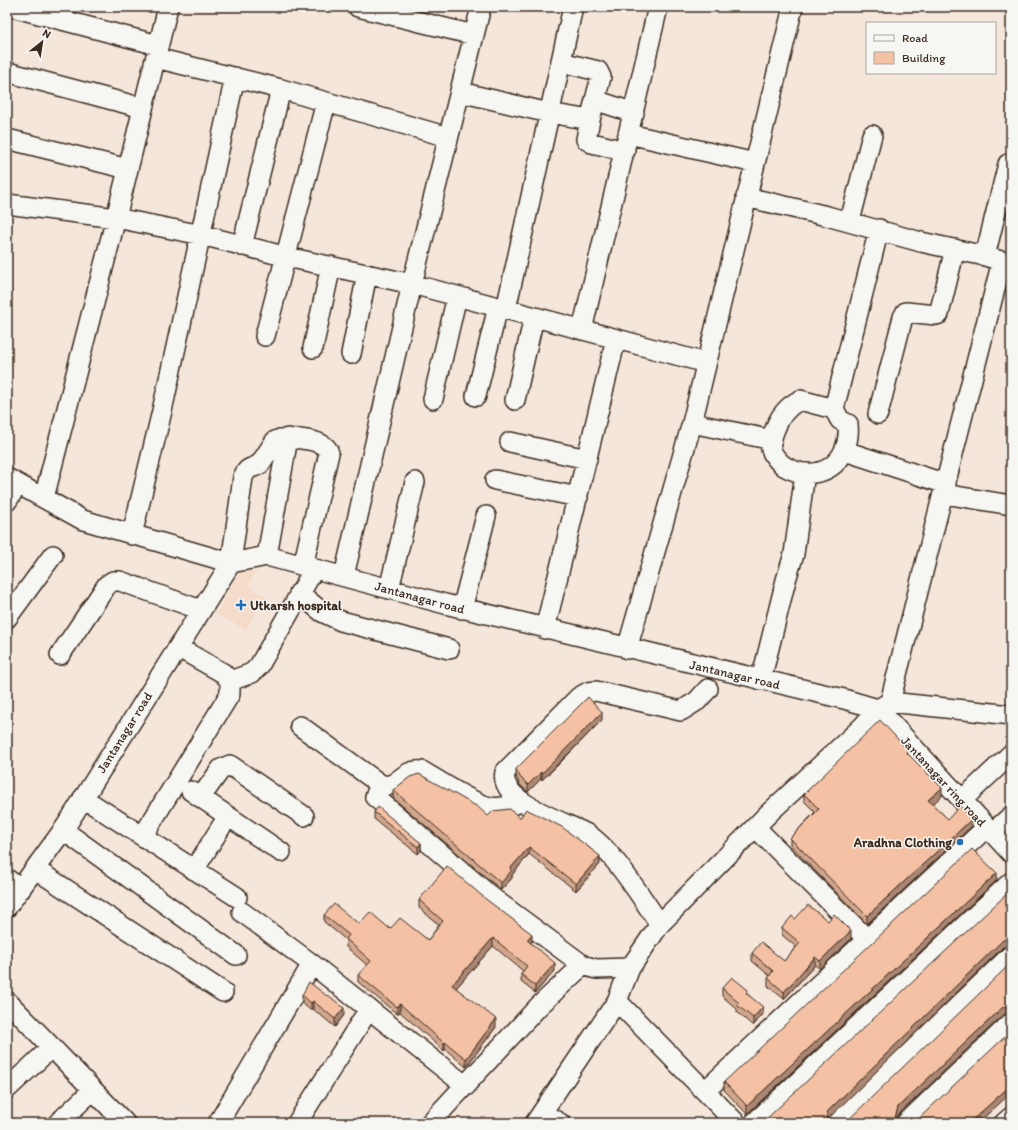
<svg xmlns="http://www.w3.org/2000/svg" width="1018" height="1130" font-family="Itim,sans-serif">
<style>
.built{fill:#f5dbca}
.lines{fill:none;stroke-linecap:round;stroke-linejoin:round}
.minor-casing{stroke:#3b2a1e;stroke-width:22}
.minor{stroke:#f6f6f2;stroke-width:19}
.wall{fill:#d2a68d;stroke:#3b2a1e}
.shaded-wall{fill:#ab8773;stroke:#3b2a1e}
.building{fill:#f4c1a4;stroke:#3b2a1e}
.poi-dot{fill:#1f6fb2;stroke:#f6f6f2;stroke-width:1.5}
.labels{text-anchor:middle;stroke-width:3;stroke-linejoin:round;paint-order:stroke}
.street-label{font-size:13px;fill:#3b2a1e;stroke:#f6f6f2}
.poi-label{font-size:13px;font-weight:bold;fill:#3b2a1e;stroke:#f6f6f2;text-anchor:start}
</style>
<rect width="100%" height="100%" fill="#f5e6db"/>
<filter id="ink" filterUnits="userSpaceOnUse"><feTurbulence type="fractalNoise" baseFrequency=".025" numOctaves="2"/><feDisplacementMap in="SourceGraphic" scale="8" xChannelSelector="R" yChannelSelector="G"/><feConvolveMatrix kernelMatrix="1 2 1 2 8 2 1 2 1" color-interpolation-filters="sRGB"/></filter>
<g filter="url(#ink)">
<!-- built -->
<path class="built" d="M 242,566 L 255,573 L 248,586 L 266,596 L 246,630 L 216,614 Z"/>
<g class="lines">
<!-- minor casing -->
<g class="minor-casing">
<path id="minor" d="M 12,7 L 158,45
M 358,7 L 474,35
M 156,58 L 281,89 L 448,137
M 561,62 L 598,71 L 601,77 L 595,100
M 7,72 L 143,108
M 460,92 L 549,113 L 590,120 L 595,100 L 634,113
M 590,120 L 586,139 L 592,143 L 625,151
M 629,134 L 755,163
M 7,139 L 128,169
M 746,197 L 827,216 L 921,242 L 985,256 L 1011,264
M 7,204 L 116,218 L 168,7
M 850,221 L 872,135
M 242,246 L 281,89
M 985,256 L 1008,164
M 506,309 L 573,7
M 582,330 L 658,7
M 265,336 L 326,102
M 313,348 L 331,266
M 351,354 L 367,274
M 476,396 L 498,307
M 433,399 L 457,296
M 515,400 L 534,317
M 800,400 L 834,409 L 840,420 L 848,424 C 852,463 818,486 784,466 C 779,462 773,456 771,449 C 770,444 773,434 775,429 C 780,415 788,406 800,400 Z
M 834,409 L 879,229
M 878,414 L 903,317 L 906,312 L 936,315 L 939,314 L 955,249
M 692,423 L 772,440
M 510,442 L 587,459
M 845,451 L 946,484
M 7,478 L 83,520 L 231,563 L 243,477 C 249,465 250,470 260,464 L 275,441 L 280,439 C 293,438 325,438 329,453 L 303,566
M 495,480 L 578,497
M 944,494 L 1011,505
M 44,498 L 116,218 L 202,235 L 287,257 L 412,284 L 706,363
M 7,501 L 18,484
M 132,535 L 162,411 L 235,77
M 267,556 L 288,438
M 344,576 L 412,284 L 481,7
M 389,589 L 415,482
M 299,593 L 322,612 L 341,621 L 449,649
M 462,609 L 486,516
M 7,618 L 53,555
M 545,629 L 616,339
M 627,649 L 692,423 L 793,7
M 60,655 L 107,585 L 113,581 L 120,581 L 201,610
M 761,680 L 786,580 L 794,554 L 805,473
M 230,681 L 252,673 L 259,666 L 314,569
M 890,702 L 1002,261
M 300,726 L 380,784 C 398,791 401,768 422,771 C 438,780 474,805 491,807 C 501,809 512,805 522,802
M 380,784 L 375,797 L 494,899 L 583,965
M 191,791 L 281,852
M 201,797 L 221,769 L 230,765 L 304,816
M 83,798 L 237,897
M 962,800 L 1011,754
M 755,827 L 867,939
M 63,830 L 236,955
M 992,833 L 1011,816
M 143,836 L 230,694 L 230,681 L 223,673 L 179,648
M 35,869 L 223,992
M 194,870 L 228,816
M 7,879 L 21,889
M 7,907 L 66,826 L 231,563 L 267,556 L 445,604 L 844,699 L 878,709 L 890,702 L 1011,715
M 242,912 L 312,964
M 660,924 C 642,899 612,849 587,834 C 566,822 498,802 505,772 L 579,697 L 588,692 L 596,691 L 681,711 L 697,701 L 708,689
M 7,1001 L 125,1123
M 617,1001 L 736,1123
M 7,1089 L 52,1047
M 705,1091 L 987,827
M 542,1113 L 560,1123
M 58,1123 L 93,1090
M 218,1123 L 312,964 L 466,1086
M 297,1123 L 369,1009
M 430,1123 L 539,1006 L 583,965 L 596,969 L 630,968
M 535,1123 L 617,1001 L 630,968 L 660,924 L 769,813 L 862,727 L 878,709 L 1011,853
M 754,1123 L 1011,882
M 837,1123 L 1011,955
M 906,1123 L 1011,1023
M 1004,1123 L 1011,1117"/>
</g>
<!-- minor -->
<use href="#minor" class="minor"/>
</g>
<!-- wall -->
<path class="wall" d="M 602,720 L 557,766 L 542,780 L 541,779 L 528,792 L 520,785 L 516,776 L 516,769 Z
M 908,755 L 942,796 L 932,804 L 948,819 L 972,826 L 867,924 L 790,845 L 790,838 L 815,812 L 804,801 L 804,794 Z
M 393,790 L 488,816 L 520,818 L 600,864 L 576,891 L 529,854 L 512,875 L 512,878 L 501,890 L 393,798 Z
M 374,812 L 421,843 L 421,851 L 418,854 L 374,819 Z
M 997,880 L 747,1114 L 724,1090 L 724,1082 Z
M 419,900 L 532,941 L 531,943 L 555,971 L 535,993 L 521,982 L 521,974 L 523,971 L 493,946 L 456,988 L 496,1027 L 466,1067 L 445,1049 L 444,1051 L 400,1012 L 397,1014 L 358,982 L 358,975 L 367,965 L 346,947 L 346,940 L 324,922 L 324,915 L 359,924 L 390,929 L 428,940 L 439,925 L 419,908 Z
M 795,919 L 851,939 L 820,969 L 815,965 L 784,999 L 768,986 L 768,978 L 770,976 L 752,961 L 752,953 L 784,961 L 796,947 L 782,935 L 782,928 Z
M 722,988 L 748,994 L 763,1014 L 753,1026 L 737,1012 L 737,1009 L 722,996 Z
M 302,995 L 344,1015 L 335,1027 L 313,1009 L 311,1011 L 302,1003 Z"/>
<!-- shaded-wall -->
<path class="shaded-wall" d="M 602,712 L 602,720 L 542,780 L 542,773 Z
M 541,772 L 541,779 L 528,792 L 528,785 Z
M 942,788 L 942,796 L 928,808 L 928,800 Z
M 972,819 L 972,826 L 867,924 L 867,916 Z
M 421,843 L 421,851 L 418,854 L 418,847 Z
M 529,847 L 529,854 L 512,875 L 512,878 L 501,890 L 501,883 L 510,869 Z
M 600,856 L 600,864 L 576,891 L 576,884 Z
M 997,873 L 997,880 L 747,1114 L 747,1106 Z
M 851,931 L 851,939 L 820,969 L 820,961 Z
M 532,934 L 532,941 L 527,948 L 527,940 Z
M 493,938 L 493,946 L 452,993 L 452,985 Z
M 1011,938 L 1011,945 L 1003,947 L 827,1120 L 827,1112 L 1003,940 Z
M 815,957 L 815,965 L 784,999 L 784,992 Z
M 555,963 L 555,971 L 535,993 L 535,986 Z
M 313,1001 L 313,1009 L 311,1011 L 311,1003 Z
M 400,1004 L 400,1012 L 397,1014 L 397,1007 Z
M 1011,1006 L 1011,1013 L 1003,1015 L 898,1115 L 896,1123 L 895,1118 L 898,1107 L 1003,1007 Z
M 763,1007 L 763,1014 L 753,1026 L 753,1018 Z
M 344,1008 L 344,1015 L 335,1027 L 335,1019 Z
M 496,1019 L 496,1027 L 466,1067 L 466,1059 Z
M 445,1042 L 445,1049 L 444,1051 L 444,1043 Z
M 1011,1085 L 1011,1093 L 978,1123 L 969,1123 Z"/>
<!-- building -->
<path class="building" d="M 588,697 L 602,712 L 557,758 L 542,773 L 541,772 L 528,785 L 520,777 L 516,769 Z
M 880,720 L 908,750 L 906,752 L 942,788 L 928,800 L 948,819 L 960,806 L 972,819 L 867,916 L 790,838 L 819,809 L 804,794 Z
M 419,774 L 478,807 L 488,816 L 493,811 L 510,809 L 520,818 L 526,809 L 562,827 L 600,856 L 576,884 L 529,847 L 510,869 L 512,870 L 501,883 L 393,790 L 410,777 Z
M 378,807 L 421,843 L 418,847 L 374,812 Z
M 972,849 L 997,873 L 747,1106 L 724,1082 Z
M 447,866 L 487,900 L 532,934 L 527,940 L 555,963 L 535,986 L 521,974 L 527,966 L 493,938 L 452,985 L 496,1019 L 466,1059 L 445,1042 L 444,1043 L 400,1004 L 397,1007 L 358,975 L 371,961 L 346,939 L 349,935 L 324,915 L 334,904 L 359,924 L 370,912 L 390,929 L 400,918 L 428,940 L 443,921 L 419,900 Z
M 1011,890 L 1011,938 L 1003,940 L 827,1112 L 826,1118 L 829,1123 L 762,1123 Z
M 808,905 L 828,921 L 834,914 L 851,931 L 820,961 L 815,957 L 784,992 L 768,978 L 773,971 L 752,953 L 761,942 L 784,961 L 800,943 L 782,928 L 792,916 L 795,919 Z
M 1011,963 L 1011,1006 L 1003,1007 L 898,1107 L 895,1118 L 898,1123 L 845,1123 Z
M 732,977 L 748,990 L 746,993 L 763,1007 L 753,1018 L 737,1005 L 739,1003 L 722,988 Z
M 309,982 L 327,996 L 328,995 L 344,1008 L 335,1019 L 313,1001 L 311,1003 L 302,995 Z
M 1011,1031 L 1011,1085 L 969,1123 L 914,1123 Z"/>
</g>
<!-- markers -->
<g class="poi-dot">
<path d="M239 599h4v4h4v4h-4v4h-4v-4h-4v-4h4z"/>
<circle cx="960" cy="842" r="4"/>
</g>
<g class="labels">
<!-- street labels -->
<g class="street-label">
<text transform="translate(420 597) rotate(15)" y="5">Jantanagar road</text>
<text transform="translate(735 674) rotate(13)" y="5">Jantanagar road</text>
<text transform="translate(124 732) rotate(-58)" y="5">Jantanagar road</text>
<text transform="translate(944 781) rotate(47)" y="5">Jantanagar ring road</text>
</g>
<!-- poi labels -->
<g class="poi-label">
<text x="250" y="610">Utkarsh hospital</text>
<text x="952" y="847" text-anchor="end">Aradhna Clothing</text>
</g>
</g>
<!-- margin -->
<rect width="1018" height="1130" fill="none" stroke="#f6f6f2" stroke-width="24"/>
<rect x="12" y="12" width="994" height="1106" fill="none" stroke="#3b2a1e" stroke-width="1.5" filter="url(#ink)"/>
<!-- legend -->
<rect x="866" y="22" width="130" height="52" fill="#f6f6f2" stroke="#aba49d"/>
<rect x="874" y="35" width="20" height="6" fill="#f6f6f2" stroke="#aba49d"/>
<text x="902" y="42" font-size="12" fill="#3b2a1e">Road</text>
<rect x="874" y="52" width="20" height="12" fill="#f4c1a4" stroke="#aba49d"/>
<text x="902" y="62" font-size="12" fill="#3b2a1e">Building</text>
<!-- north arrow -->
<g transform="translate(42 42) rotate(30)" stroke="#f6f6f2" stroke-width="3" paint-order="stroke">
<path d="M0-3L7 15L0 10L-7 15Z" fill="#3b2a1e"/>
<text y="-6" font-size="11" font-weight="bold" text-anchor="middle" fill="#3b2a1e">N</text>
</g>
</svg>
